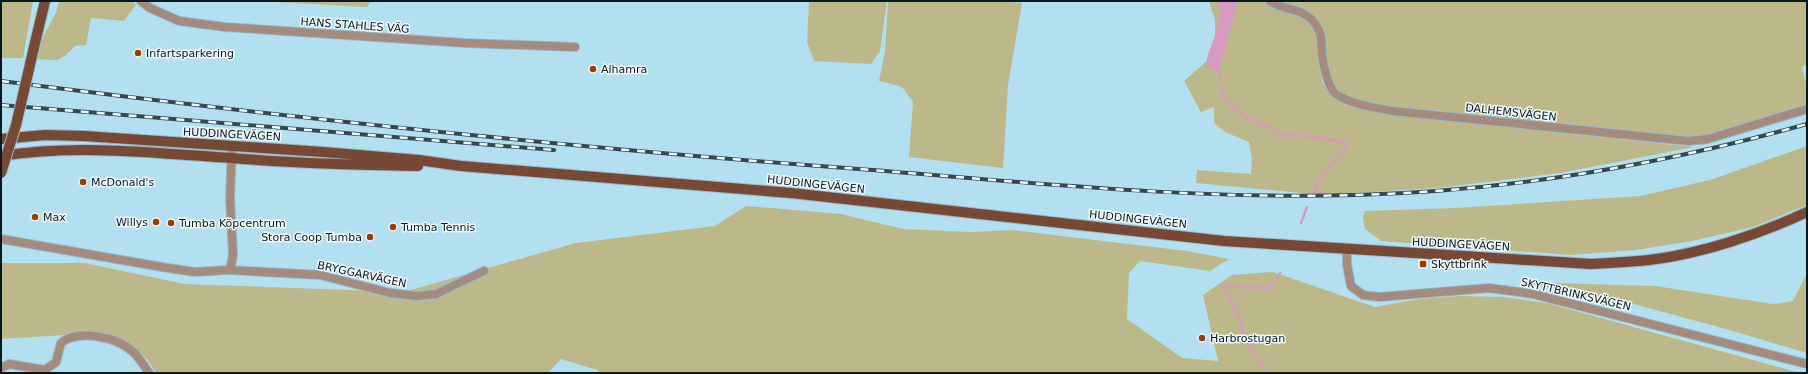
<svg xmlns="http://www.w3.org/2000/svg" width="1808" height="374" font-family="'DejaVu Sans',sans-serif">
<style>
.green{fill:#bcb889}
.water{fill:#d69bbe}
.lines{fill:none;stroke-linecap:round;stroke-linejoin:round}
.stream{stroke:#d69bbe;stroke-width:2.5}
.minor-casing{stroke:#94bccb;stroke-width:10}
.major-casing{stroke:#94bccb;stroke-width:12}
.minor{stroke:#a58a7e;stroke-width:8}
.major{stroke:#774935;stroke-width:10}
.rail-casing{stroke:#314952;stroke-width:4}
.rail{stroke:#f2fafe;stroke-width:2.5;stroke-dasharray:8;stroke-linecap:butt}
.major-bridge-casing{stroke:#94bccb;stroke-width:12;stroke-linecap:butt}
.major-bridge{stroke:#774935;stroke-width:10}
.poi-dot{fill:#9e3b00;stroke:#f2fafe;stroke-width:1.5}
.labels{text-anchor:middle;stroke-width:3;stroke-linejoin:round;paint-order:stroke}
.street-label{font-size:11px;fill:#07181e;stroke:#f2fafe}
.poi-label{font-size:11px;fill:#07181e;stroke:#f2fafe;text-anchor:start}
</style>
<rect width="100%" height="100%" fill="#b3e0f1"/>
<!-- green -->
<path class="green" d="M 1,1 L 33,1 L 23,58 L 1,58 Z
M 59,1 L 132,1 L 136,5 L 124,21 L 91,18 L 86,45 L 75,46 C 59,62 60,61 37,59 L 43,37 L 56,13 Z
M 257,1 L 371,1 L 367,7 Z
M 809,1 L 887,1 L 880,51 L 871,64 L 814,61 L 807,42 Z
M 888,1 L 1000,1 L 1022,3 L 1008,85 L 1003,168 L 909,157 L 913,102 L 902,87 L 879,81 L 885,51 Z
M 1209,1 L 1261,1 L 1304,19 L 1314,29 L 1318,40 L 1319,63 L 1323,84 L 1332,96 L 1352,107 L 1392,115 L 1694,147 L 1560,173 L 1438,188 L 1323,195 L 1196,183 L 1197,170 L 1251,174 L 1252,160 L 1249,142 L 1225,132 L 1214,123 L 1214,107 L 1201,112 L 1184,81 L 1210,58 L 1215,36 L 1215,20 Z
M 1279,1 L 1807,1 L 1807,64 L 1802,67 L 1807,86 L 1807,105 L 1708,136 L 1688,138 L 1394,109 C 1378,105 1358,104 1344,94 C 1316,75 1335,37 1315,17 C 1309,9 1288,4 1279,1 Z
M 1807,146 L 1807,205 L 1753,227 L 1692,241 L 1636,250 L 1570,255 L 1381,241 L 1365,229 L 1363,217 L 1365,211 L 1455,208 L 1640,196 L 1710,180 Z
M 746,206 L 841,214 L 903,229 L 971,232 L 1012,230 L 1187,251 L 1229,259 L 1210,271 L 1140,261 L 1129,273 L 1127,319 L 1182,358 L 1218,361 L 1203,295 L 1232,275 L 1273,272 L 1375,307 L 1419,299 L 1459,296 L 1504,297 L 1547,303 L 1793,371 L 1803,373 L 600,373 L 597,370 L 561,359 L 548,373 L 156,373 L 148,360 L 131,346 L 84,332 L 65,335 L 1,339 L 1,263 L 85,263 L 184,284 L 404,292 L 576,243 L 715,226 Z
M 1807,273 L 1807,353 L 1726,329 L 1630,303 L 1520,282 L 1655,286 L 1773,304 L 1793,301 Z"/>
<!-- water -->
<path class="water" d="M 1220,1 L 1236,1 L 1237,8 L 1228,36 L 1225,52 L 1218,69 L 1214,70 L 1207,67 C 1206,58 1208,54 1211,46 C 1216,34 1220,20 1220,8 L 1216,4 Z"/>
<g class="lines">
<!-- stream -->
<path class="stream" d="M 1218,66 L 1220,77
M 1221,85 L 1224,97 L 1228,103 L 1249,119 L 1270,127 L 1283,135 L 1314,137 L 1347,143 C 1345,151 1340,154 1334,161 C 1326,171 1318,181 1313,193
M 1301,223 L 1307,207
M 1268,373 L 1248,346 L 1235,309 L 1224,286 L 1268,288 L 1278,277 L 1280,273"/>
<!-- minor casing -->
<g class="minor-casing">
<path id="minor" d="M 141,1 L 150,8 L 179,21 L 225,27 L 465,43 L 575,47
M 1270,1 C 1282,10 1301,8 1312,20 C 1323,33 1321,38 1322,54 C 1323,64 1328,88 1336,94 C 1352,105 1374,107 1392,111 L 1688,141 L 1708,139 L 1807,109
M 1,239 L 168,268 L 195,272 L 228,270 L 231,266 L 233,255 L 230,198 L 232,146
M 1347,249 L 1347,265 L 1351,286 L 1363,295 L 1379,297 L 1489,288 L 1533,294 L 1807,364
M 229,270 L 320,275 L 390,293 L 417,296 L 436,294 L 484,271
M 1,368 L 9,364 L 45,370 L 56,362 L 61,343 C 78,329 117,337 132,351 C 139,357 144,365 149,373"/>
</g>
<!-- major casing -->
<g class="major-casing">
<path id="major" d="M 35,43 L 45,1
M 1,139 L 45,135 L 84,136 L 323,152 L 419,160 L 461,166 L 791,193 L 1224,241 L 1591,264 C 1611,263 1630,262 1649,260 C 1701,254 1760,234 1807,212
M 1,156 C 77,144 155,153 231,158 C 293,163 355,165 418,166"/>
</g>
<!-- minor -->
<use href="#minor" class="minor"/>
<!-- major -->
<use href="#major" class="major"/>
<!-- rail casing -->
<g class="rail-casing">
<path id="rail" d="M 1,81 C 282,117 564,147 846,168 C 1016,181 1187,200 1357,195 C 1509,191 1660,165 1807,124
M 1,105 L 554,150"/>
</g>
<!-- rail -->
<use href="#rail" class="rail"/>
<!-- major-bridge casing -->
<g class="major-bridge-casing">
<path id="major-bridge" d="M 1,173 L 16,125 L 35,43"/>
</g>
<!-- major-bridge -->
<use href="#major-bridge" class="major-bridge"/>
</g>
<!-- markers -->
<g class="poi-dot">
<circle cx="138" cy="53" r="4"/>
<circle cx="593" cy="69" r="4"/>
<circle cx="83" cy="182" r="4"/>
<circle cx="35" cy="217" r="4"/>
<circle cx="156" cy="222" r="4"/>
<circle cx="171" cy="223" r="4"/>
<circle cx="393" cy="227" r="4"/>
<circle cx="370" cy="237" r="4"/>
<rect x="1419" y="260" width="8" height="8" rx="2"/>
<circle cx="1202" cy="338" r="4"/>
</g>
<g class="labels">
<!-- street labels -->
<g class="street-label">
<text transform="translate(355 25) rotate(4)" y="4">HANS STAHLES VÄG</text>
<text transform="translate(1511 112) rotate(6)" y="4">DALHEMSVÄGEN</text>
<text transform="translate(232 134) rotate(3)" y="4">HUDDINGEVÄGEN</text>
<text transform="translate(816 184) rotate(6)" y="4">HUDDINGEVÄGEN</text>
<text transform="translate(1138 219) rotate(6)" y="4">HUDDINGEVÄGEN</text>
<text transform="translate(1461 244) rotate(3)" y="4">HUDDINGEVÄGEN</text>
<text transform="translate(362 274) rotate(12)" y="4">BRYGGARVÄGEN</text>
<text transform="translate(1576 294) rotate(13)" y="4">SKYTTBRINKSVÄGEN</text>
</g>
<!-- poi labels -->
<g class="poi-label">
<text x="146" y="57">Infartsparkering</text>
<text x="601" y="73">Alhamra</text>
<text x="91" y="186">McDonald's</text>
<text x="43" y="221">Max</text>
<text x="148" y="226" text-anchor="end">Willys</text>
<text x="179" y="227">Tumba Köpcentrum</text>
<text x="401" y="231">Tumba Tennis</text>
<text x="362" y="241" text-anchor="end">Stora Coop Tumba</text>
<text x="1431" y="268">Skyttbrink</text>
<text x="1210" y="342">Harbrostugan</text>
</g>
</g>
<!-- border -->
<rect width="1808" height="374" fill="none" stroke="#07181e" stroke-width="4"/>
</svg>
